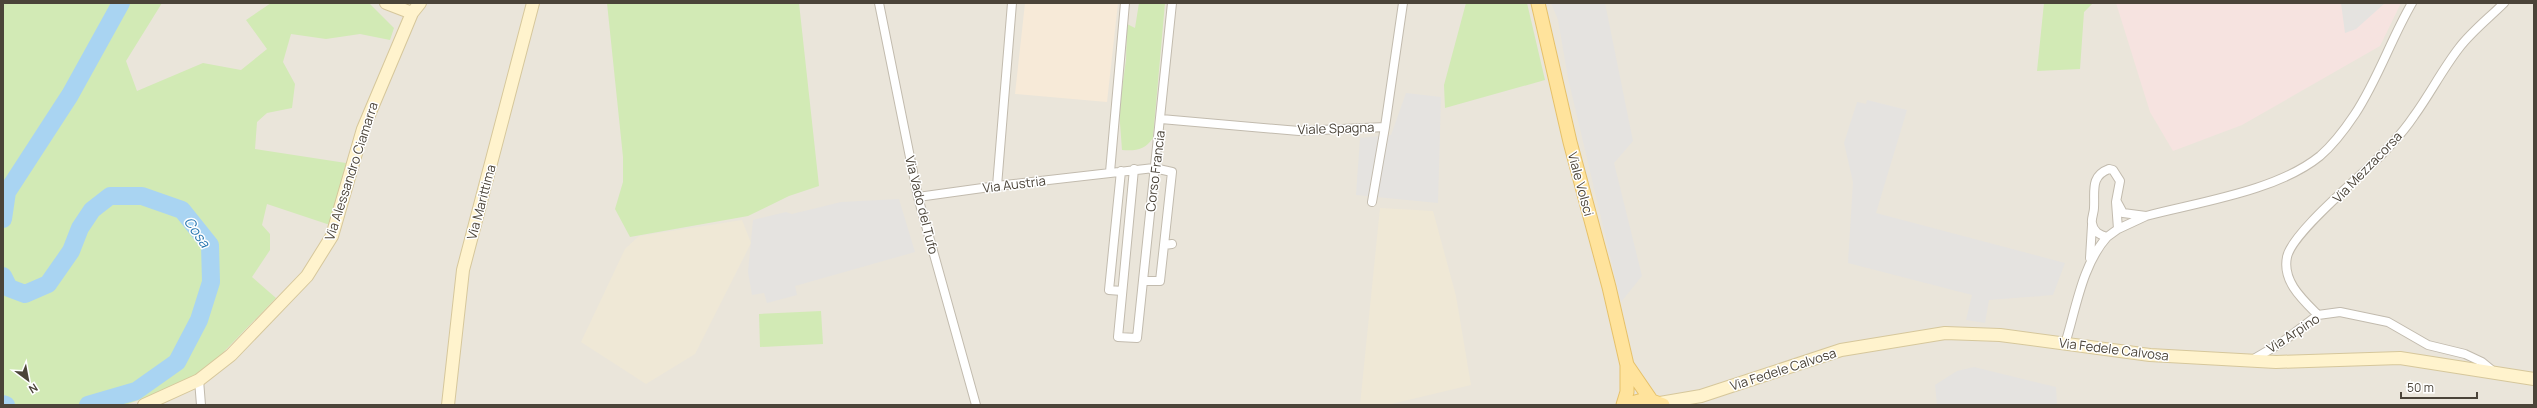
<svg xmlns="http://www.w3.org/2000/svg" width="2537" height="408" font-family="Manrope,sans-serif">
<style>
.residential{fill:#eae5da}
.commercial{fill:#f7ead8}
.education{fill:#efe8d6}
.medical{fill:#f6e3e0}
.green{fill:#d2eab5}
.parking{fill:#e5e3e0}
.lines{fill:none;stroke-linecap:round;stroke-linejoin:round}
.river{stroke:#a9d4f2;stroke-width:18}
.street-casing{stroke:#c2bbae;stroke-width:10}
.secondary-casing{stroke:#d6c79b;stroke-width:14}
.primary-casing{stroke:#e6c16a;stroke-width:15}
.street{stroke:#fff;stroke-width:8}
.secondary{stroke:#fff3cd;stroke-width:12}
.primary{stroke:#ffe39c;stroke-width:13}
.labels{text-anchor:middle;stroke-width:3;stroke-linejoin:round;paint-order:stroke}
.street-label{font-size:13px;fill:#4b4439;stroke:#fff}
.water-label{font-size:14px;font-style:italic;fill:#2e7ab2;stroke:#fff}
</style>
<rect width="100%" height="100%" fill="#f6f3ec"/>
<!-- residential -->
<path class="residential" d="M 3,3 L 2534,3 L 2534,405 L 3,405 Z"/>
<!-- commercial -->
<path class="commercial" d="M 1025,3 L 1118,3 L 1107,102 L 1015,94 Z"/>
<!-- education -->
<path class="education" d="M 1380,208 L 1433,211 L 1456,296 L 1471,385 L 1387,405 L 1360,405 Z
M 742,220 L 751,243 L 695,354 L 646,384 L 581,342 L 625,249 L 639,236 Z"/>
<!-- medical -->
<path class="medical" d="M 2116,3 L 2401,3 L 2380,46 L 2242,125 L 2173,151 L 2150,112 Z"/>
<!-- green -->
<path class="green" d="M 3,3 L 162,3 L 126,61 L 137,91 L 203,63 L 241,70 L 267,49 L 246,20 L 271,3 L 369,3 L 394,28 L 390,40 L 360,34 L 326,39 L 291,34 L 283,62 L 295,84 L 292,108 L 267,113 L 257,122 L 255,149 L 346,163 L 330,225 L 267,204 L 262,225 L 270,234 L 270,250 L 252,277 L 276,298 L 206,370 L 147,397 L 125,405 L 3,405 Z
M 607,3 L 799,3 L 819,186 L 789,196 L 748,216 L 630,237 L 615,209 L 623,182 L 623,157 Z
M 1139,3 L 1165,3 L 1153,138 C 1145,150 1136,151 1122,150 L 1119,110 L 1126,60 L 1127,24 L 1135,28 Z
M 1466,3 L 1527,3 L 1545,80 L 1445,108 L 1444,85 Z
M 2044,3 L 2093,3 L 2084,12 L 2080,69 L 2037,71 Z
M 821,311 L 823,344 L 760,347 L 759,314 Z"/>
<!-- parking -->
<path class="parking" d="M 1551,3 L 1605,3 L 1633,141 L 1614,163 L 1642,276 L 1621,302 L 1568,78 L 1558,20 Z
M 2341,3 L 2385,3 L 2356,29 L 2345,33 Z
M 1406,93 L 1441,97 L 1438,203 L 1356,195 L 1360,138 L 1391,135 Z
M 1867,100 L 1907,110 L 1876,213 L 2065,263 L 2053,295 L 1989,300 L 1985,323 L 1966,320 L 1972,295 L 1848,263 L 1853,182 L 1844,143 L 1857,102 L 1866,104 Z
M 899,199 L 915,252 L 795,286 L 797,295 L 767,303 L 764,293 L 752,295 L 748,272 L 753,220 L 786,212 L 792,214 L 841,202 Z
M 1974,367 L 2056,387 L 2057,405 L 1937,405 L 1935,385 L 1957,371 Z"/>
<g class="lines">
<!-- river -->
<path class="river" d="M 3,219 L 7,192 L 70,95 L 121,3
M 3,276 L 9,288 L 25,294 L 48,284 L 71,251 L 80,228 L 92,210 L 110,196 L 142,196 L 182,210 L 210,245 L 211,282 L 199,320 L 177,362 L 136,391 L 88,405
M 3,404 L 6,405"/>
<!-- street casing -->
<g class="street-casing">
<path id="street" d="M 879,3 L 918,197 L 976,405
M 1161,119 L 1299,131 L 1385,127 L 1403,3
M 1134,169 L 1118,337 L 1137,338 L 1172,3
M 2109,169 L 2113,170 L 2120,181 L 2116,202 L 2118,229 L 2107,237 C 2100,235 2093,232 2092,223 C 2091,219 2094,213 2094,208 C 2095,191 2090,176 2109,169 Z
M 1121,171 L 1109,290 L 1122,291
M 1110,172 L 1125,3
M 997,186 L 1012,3
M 918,197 L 997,186 L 1154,168 L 1172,172 L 1164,245 L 1172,244
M 1372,202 L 1385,127
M 2117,202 L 2123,213 L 2146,216 L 2118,229
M 2146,216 C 2199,202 2277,191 2320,156 C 2334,144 2345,129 2355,114 C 2378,79 2391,39 2412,3
M 2090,258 L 2092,225
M 1143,281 L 1160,281 L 1164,245
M 2318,315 C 2302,299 2282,281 2287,257 C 2291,237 2339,195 2355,180 C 2376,161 2398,140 2414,116 C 2430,94 2442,70 2459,48 C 2472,31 2489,18 2504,3
M 2065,344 C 2076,309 2082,265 2107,237
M 2252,360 L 2281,343 L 2318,315 L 2340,312 L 2388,322 L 2428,345 L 2465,354 L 2482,362 L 2493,371
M 199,380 L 201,405"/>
</g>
<!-- secondary casing -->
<g class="secondary-casing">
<path id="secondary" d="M 386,3 L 412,13
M 1660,403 L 1701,396 L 1841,350 L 1945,333 L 2000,335 L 2150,355 L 2276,362 L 2400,358 L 2534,379
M 144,405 L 199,380 L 231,355 L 307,276 L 332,236 L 363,129 L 412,13 L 420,3
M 448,405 L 463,270 L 533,3"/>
</g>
<!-- primary casing -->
<g class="primary-casing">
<path id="primary" d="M 1538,3 L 1570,142 L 1609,287 L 1627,365 L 1627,392 L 1623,405
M 1627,365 L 1651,400
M 1625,405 L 1646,399 L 1663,405"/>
</g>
<!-- street -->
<use href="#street" class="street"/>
<!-- secondary -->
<use href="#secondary" class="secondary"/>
<!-- primary -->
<use href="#primary" class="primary"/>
</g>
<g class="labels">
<!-- street labels -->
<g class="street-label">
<text transform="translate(1336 128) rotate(-2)" y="5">Viale Spagna</text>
<text transform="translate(2367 167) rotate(-46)" y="5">Via Mezzacorsa</text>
<text transform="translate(351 171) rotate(-72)" y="5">Via Alessandro Ciamarra</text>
<text transform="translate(1155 171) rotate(-83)" y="5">Corso Francia</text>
<text transform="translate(1014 184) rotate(-7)" y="5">Via Austria</text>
<text transform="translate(1581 184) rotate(75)" y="5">Viale Volsci</text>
<text transform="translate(481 202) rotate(-75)" y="5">Via Marittima</text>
<text transform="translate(922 205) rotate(76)" y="5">Via Vado del Tufo</text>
<text transform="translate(2293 333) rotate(-33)" y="5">Via Arpino</text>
<text transform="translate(2114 349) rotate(7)" y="5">Via Fedele Calvosa</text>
<text transform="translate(1783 369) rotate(-18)" y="5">Via Fedele Calvosa</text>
</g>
<!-- water labels -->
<g class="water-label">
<text transform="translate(197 232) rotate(55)" y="5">Cosa</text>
</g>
</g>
<!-- border -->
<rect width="2537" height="408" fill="none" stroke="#4b4439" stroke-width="8"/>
<!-- north arrow -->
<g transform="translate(28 380) rotate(148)" stroke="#ffffff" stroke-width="3" paint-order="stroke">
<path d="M0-3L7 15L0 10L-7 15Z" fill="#4b4439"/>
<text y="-6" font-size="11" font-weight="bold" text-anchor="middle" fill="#4b4439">N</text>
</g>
<!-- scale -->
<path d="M2401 392v6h76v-6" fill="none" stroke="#4b4439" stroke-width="2"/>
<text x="2407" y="392" font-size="12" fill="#4b4439" stroke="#ffffff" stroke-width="3" paint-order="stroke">50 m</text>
</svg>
